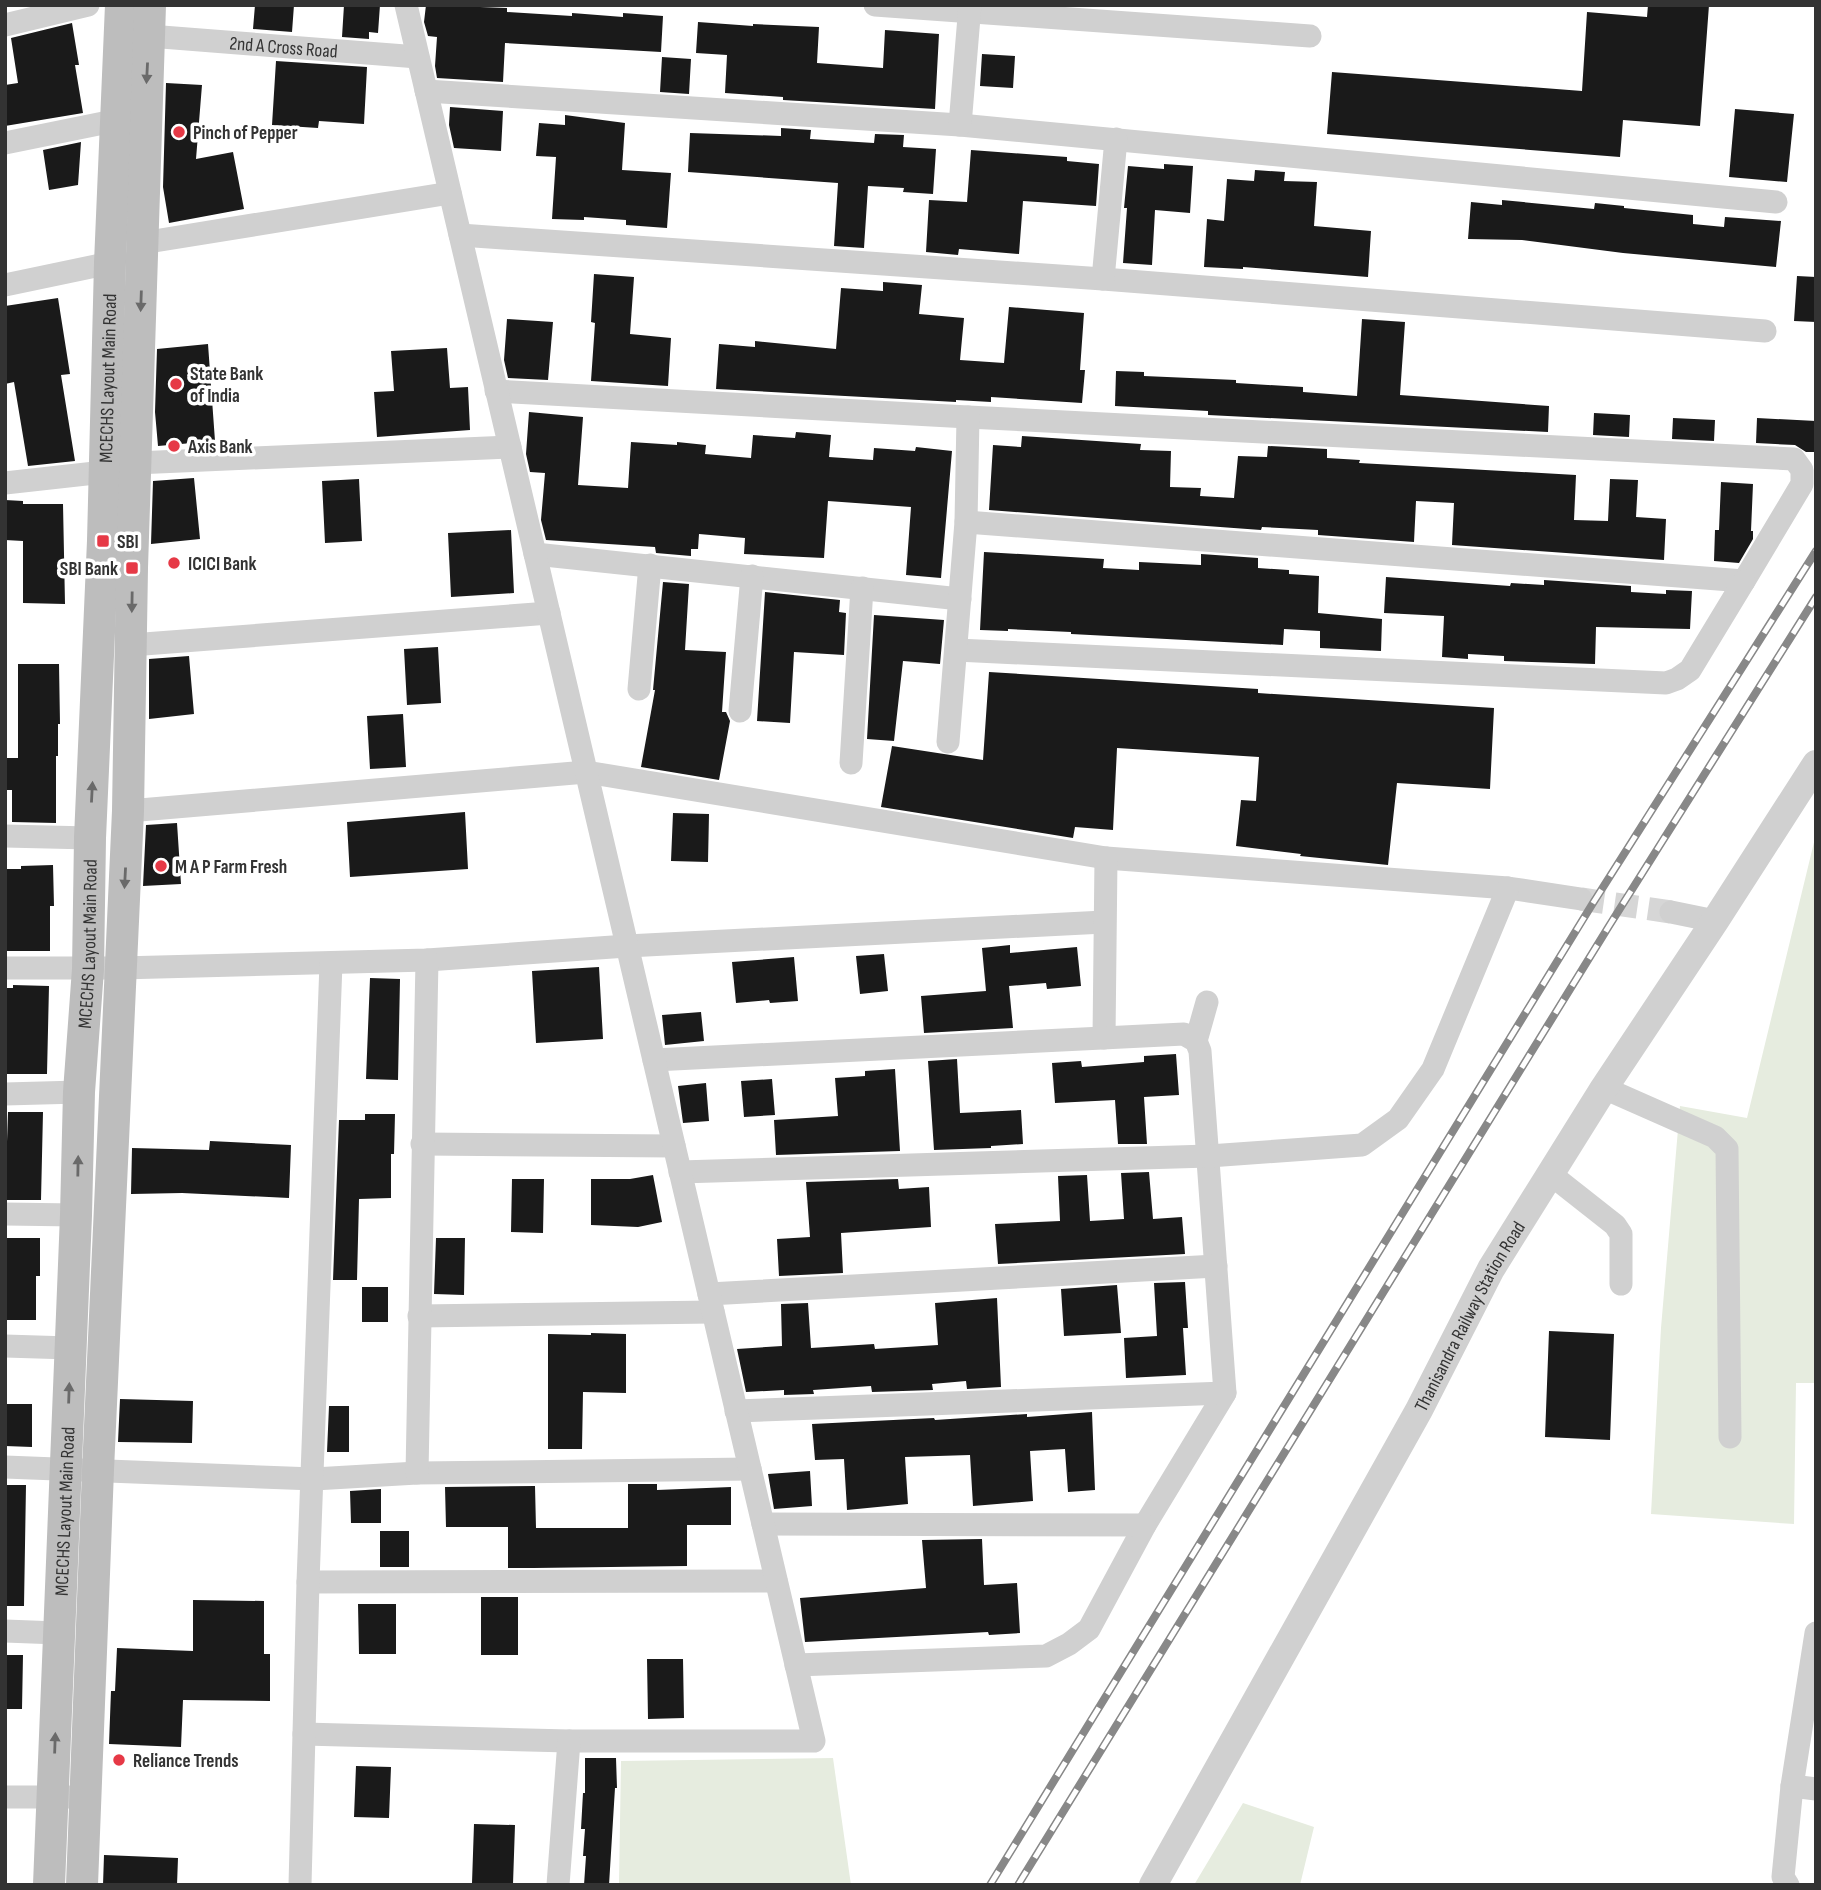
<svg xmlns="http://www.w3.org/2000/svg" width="1821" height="1890" font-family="'Sofia Sans Condensed',sans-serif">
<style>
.green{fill:#e6ecdf}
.building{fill:#1a1a1a}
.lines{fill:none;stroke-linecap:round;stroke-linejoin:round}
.minor-tunnel{stroke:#d6d6d6;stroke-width:23;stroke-dasharray:23 11;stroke-linecap:butt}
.minor{stroke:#d0d0d0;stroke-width:23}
.tertiary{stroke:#d0d0d0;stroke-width:28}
.secondary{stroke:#bdbdbd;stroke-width:32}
.rail-casing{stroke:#888;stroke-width:8}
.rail{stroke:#fff;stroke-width:5;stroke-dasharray:16;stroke-linecap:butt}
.oneway{fill:#6a6a6a}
.poi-dot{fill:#e63946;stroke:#fff;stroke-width:2.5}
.labels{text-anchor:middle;stroke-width:7;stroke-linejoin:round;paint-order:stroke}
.street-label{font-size:19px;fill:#333;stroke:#fff}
.poi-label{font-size:19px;font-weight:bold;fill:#333;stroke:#fff;text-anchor:start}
</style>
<rect width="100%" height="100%" fill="#fff"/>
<!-- green -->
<path class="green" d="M 1816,834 L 1816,1383 L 1796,1383 L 1794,1524 L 1651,1514 L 1661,1328 L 1680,1106 L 1747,1118 Z
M 833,1758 L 851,1885 L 619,1885 L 621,1761 Z
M 1243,1803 L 1314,1827 L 1300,1885 L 1194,1885 Z"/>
<!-- building -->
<path class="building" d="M 255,5 L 294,5 L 292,32 L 253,29 Z
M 344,5 L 380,5 L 378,33 L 369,32 L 369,39 L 342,37 Z
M 426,5 L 507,8 L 507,12 L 572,16 L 572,13 L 623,17 L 623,13 L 663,16 L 661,52 L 505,43 L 503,82 L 437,78 L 435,66 L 437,37 L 428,36 L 424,22 Z
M 1648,5 L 1709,5 L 1700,126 L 1623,120 L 1620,157 L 1327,134 L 1332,72 L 1582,91 L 1587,12 L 1647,17 Z
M 698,22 L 753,26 L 753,24 L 819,27 L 817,63 L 883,68 L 885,30 L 939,34 L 935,109 L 783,100 L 783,97 L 725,93 L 727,55 L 696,53 Z
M 72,23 L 79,65 L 75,65 L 83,113 L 5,126 L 5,85 L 18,83 L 11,38 Z
M 982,54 L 1015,56 L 1013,88 L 980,86 Z
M 662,57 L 691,59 L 689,94 L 660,92 Z
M 276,61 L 367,67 L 364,124 L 319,121 L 318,128 L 272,125 Z
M 166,83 L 202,85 L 196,159 L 233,152 L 244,209 L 169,223 L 163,187 Z
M 450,107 L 503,111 L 501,151 L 454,148 L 449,125 Z
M 1735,109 L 1794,114 L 1787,182 L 1729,177 Z
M 565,115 L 625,123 L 622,170 L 671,173 L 667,228 L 626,225 L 626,220 L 584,217 L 584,220 L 552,219 L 556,157 L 536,156 L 539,123 L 565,125 Z
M 781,128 L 811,130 L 810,139 L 874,143 L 875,134 L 904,135 L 903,147 L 936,149 L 933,194 L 903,192 L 904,188 L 868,186 L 864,248 L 834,246 L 838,183 L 688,172 L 690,133 L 781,136 Z
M 81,142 L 78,185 L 49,190 L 43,150 Z
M 971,150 L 1067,157 L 1067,161 L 1099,164 L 1096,206 L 1023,201 L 1019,254 L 959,249 L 958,255 L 926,252 L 929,200 L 967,202 Z
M 1164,164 L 1193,166 L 1190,213 L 1155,210 L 1152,265 L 1123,263 L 1127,208 L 1124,208 L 1128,166 L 1164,169 Z
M 1255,170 L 1285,172 L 1284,181 L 1317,182 L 1314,226 L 1371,231 L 1368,277 L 1243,267 L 1243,269 L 1204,267 L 1207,219 L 1224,221 L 1227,179 L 1254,181 Z
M 1502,200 L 1594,209 L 1595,203 L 1624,206 L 1624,208 L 1693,215 L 1693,224 L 1724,227 L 1725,217 L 1781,221 L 1776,267 L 1623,253 L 1522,240 L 1468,239 L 1471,202 L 1502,205 Z
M 594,274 L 634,277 L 630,334 L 671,338 L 668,386 L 591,381 L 595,323 L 591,322 Z
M 1797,276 L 1816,277 L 1816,322 L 1794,321 Z
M 883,282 L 922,285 L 919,314 L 964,318 L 960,360 L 1004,363 L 1009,307 L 1084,313 L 1080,370 L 1085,370 L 1082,403 L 991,397 L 991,402 L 956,400 L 956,402 L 716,389 L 719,344 L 755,347 L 755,341 L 836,349 L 841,288 L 883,291 Z
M 58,298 L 70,374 L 61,375 L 75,461 L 28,466 L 14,382 L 5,384 L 5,306 Z
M 507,319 L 553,322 L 548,380 L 508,378 L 504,360 Z
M 1362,319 L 1405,322 L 1400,395 L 1549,406 L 1548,432 L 1208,415 L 1208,411 L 1115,406 L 1116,371 L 1144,372 L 1144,376 L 1236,380 L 1236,383 L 1303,387 L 1303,392 L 1357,396 Z
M 208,344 L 215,441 L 158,446 L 155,412 L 157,349 Z
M 447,348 L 450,388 L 468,387 L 470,430 L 377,437 L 374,392 L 394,391 L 391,351 Z
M 529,412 L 583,417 L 578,485 L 628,488 L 631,442 L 677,445 L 677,442 L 706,445 L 705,454 L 751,458 L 753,435 L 795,438 L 796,432 L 831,435 L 829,457 L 873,460 L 874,448 L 915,451 L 916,447 L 952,451 L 941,578 L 906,575 L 911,507 L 828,501 L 824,558 L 744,554 L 745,538 L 699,534 L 698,549 L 691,549 L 691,556 L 656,553 L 655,547 L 546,540 L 541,520 L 545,473 L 530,472 L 526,454 Z
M 1594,413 L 1630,415 L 1629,437 L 1593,435 Z
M 1673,418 L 1715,420 L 1714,441 L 1672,439 Z
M 1757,418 L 1816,421 L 1816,452 L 1806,452 L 1795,445 L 1756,443 Z
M 1022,436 L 1141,444 L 1140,450 L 1171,451 L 1170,487 L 1201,488 L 1200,496 L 1234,498 L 1238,456 L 1267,457 L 1268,446 L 1327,449 L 1327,458 L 1360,460 L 1359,463 L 1576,475 L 1574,520 L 1608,521 L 1610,479 L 1638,480 L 1636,517 L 1666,519 L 1664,560 L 1452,545 L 1454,503 L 1416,501 L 1414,542 L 1318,535 L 1318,530 L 1262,527 L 1261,530 L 989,510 L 993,445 L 1021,447 Z
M 194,478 L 200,539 L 151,544 L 153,481 Z
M 359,479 L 362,541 L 325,543 L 322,481 Z
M 1721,482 L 1753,484 L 1751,531 L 1753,531 L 1753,539 L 1739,563 L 1714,561 L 1715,530 L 1719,530 Z
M 5,500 L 23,501 L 23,504 L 63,504 L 65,604 L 23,603 L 23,541 L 5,540 Z
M 511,530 L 514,593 L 451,597 L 448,533 Z
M 984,552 L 1104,559 L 1103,568 L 1139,570 L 1139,562 L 1201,565 L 1201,554 L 1258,558 L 1258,568 L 1289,570 L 1289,574 L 1319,576 L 1318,613 L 1382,619 L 1381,651 L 1320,648 L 1320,631 L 1284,629 L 1283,645 L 1071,634 L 1071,632 L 1008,629 L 1008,631 L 980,630 Z
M 1386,577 L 1510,586 L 1511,583 L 1544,585 L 1544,580 L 1631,586 L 1631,592 L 1666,594 L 1666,590 L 1692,591 L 1690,629 L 1596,627 L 1595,664 L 1504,661 L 1504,656 L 1468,654 L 1468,659 L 1442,657 L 1444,616 L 1384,613 Z
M 663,582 L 689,584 L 685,650 L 726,652 L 722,712 L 726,712 L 730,721 L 719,780 L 641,767 L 655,690 L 653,690 Z
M 765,592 L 840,600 L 839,612 L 846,613 L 844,655 L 794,652 L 790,723 L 757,721 Z
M 874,615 L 944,620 L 940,664 L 903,661 L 894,741 L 867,739 Z
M 438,647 L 441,703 L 407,705 L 404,649 Z
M 189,656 L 194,714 L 149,719 L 149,659 Z
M 18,664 L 59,664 L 60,724 L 58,724 L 58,756 L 56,756 L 56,823 L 12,822 L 12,790 L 5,790 L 5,758 L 18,758 Z
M 989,672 L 1258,689 L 1258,693 L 1494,708 L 1490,789 L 1397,783 L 1388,865 L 1300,856 L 1301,854 L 1236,846 L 1241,800 L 1256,801 L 1259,757 L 1117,748 L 1113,830 L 1075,827 L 1073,838 L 881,807 L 892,746 L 983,760 Z
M 403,714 L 406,767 L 370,769 L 367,716 Z
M 465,812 L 468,869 L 350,877 L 347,822 Z
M 673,813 L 709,814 L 708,862 L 671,861 Z
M 177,823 L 181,884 L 143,886 L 146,825 Z
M 53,865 L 54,906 L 50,906 L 50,951 L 5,951 L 5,869 L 21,869 L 21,866 Z
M 1010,945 L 1010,953 L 1077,947 L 1081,986 L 1047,989 L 1046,983 L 1009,986 L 1013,1028 L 924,1033 L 921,996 L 986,991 L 982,948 Z
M 884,954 L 888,991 L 860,994 L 856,956 Z
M 794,957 L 798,1001 L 770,1003 L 769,1000 L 736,1003 L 732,962 Z
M 599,967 L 603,1039 L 536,1043 L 532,971 Z
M 370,978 L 400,979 L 398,1080 L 366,1079 Z
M 13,985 L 49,986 L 47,1074 L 5,1074 L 5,988 L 13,988 Z
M 701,1012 L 704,1041 L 665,1045 L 662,1015 Z
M 1176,1054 L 1179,1095 L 1144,1097 L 1147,1144 L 1118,1144 L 1115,1100 L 1055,1103 L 1052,1063 L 1081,1061 L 1082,1067 L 1144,1062 L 1144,1056 Z
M 957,1059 L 960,1113 L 1021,1110 L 1023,1144 L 991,1146 L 991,1148 L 934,1150 L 928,1061 Z
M 895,1069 L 900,1151 L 776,1155 L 774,1120 L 838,1116 L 835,1078 L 865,1076 L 865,1071 Z
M 772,1079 L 775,1115 L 744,1117 L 741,1081 Z
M 706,1083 L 709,1121 L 683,1123 L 678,1086 Z
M 8,1112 L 43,1112 L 41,1200 L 5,1200 Z
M 365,1114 L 395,1114 L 394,1154 L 391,1154 L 391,1198 L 359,1199 L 357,1280 L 333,1280 L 339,1120 L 365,1120 Z
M 210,1141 L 291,1145 L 289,1198 L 182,1193 L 131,1194 L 132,1148 L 209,1150 Z
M 1149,1172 L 1153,1219 L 1182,1217 L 1185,1254 L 998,1264 L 995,1224 L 1060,1221 L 1058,1176 L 1087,1175 L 1090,1221 L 1124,1219 L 1121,1173 Z
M 653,1175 L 662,1222 L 638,1227 L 591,1225 L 591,1179 L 630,1179 Z
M 512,1179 L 544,1179 L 543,1233 L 511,1232 Z
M 898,1179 L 899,1189 L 929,1187 L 931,1227 L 841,1233 L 843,1273 L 779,1276 L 777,1239 L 810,1237 L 806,1182 Z
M 5,1238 L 40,1238 L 40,1276 L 36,1276 L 36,1320 L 5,1320 Z
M 436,1238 L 465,1238 L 464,1295 L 434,1294 Z
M 1185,1282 L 1188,1328 L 1183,1328 L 1186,1375 L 1126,1378 L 1124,1338 L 1157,1336 L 1154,1283 Z
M 1117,1285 L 1121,1333 L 1064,1336 L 1061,1289 Z
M 362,1287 L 388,1287 L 388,1322 L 362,1322 Z
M 997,1298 L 1001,1387 L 967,1389 L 966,1381 L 932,1384 L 933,1390 L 872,1392 L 871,1386 L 813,1390 L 814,1394 L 784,1395 L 784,1390 L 746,1392 L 737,1349 L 782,1346 L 781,1304 L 808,1303 L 811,1348 L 874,1344 L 875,1349 L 938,1345 L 935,1303 Z
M 1549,1331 L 1614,1334 L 1610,1440 L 1545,1437 Z
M 591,1333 L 626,1334 L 626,1393 L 583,1392 L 582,1449 L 548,1449 L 548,1334 L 591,1335 Z
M 120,1399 L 193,1401 L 192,1443 L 118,1442 Z
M 5,1404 L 32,1404 L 32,1447 L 5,1446 Z
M 329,1406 L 349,1406 L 349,1452 L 327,1452 Z
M 1092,1412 L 1095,1490 L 1068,1492 L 1065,1449 L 1030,1451 L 1033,1501 L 973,1506 L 970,1455 L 905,1457 L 908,1504 L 847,1510 L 844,1459 L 815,1460 L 812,1424 L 934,1418 L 935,1420 L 1027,1414 L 1027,1417 Z
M 810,1471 L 812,1506 L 774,1509 L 768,1474 Z
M 628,1484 L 657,1484 L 657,1490 L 731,1487 L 731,1525 L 687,1525 L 687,1566 L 534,1568 L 508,1568 L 508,1527 L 446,1527 L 445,1487 L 535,1486 L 536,1528 L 628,1528 Z
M 5,1485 L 26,1485 L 24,1606 L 5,1606 Z
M 381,1489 L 381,1523 L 351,1523 L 350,1491 Z
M 380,1531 L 409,1531 L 409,1567 L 380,1567 Z
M 982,1539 L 984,1585 L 1017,1583 L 1020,1633 L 989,1635 L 988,1632 L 805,1642 L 800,1598 L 926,1588 L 922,1540 Z
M 481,1597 L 518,1597 L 518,1655 L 481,1655 Z
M 193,1600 L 264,1601 L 264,1654 L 270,1654 L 270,1701 L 183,1700 L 181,1747 L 109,1744 L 111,1691 L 115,1691 L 117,1648 L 193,1651 Z
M 358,1604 L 396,1604 L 396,1654 L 359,1654 Z
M 5,1655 L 23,1655 L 22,1709 L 5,1709 Z
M 647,1659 L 683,1659 L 684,1718 L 648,1719 Z
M 585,1758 L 616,1758 L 617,1788 L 615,1788 L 609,1885 L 584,1885 L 586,1856 L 583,1856 L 585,1829 L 581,1829 L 583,1793 L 585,1793 Z
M 356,1766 L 391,1767 L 389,1818 L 354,1817 Z
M 474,1824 L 515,1825 L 513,1884 L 472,1883 Z
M 104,1855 L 178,1858 L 177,1885 L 103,1885 Z"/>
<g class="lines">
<!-- minor-tunnel -->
<path class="minor-tunnel" d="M 1581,899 L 1671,912"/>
<!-- minor -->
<g class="minor">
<path d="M 875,5 L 1310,36"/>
<path d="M 5,25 L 88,5"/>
<path id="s1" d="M 149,36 L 418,57"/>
<path d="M 426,91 L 960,125 L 1776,202"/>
<path d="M 960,125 L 970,5"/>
<path d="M 5,143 L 128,118"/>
<path d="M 460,235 L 1103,279 L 1765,331"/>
<path d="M 142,243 L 450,193"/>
<path d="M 1103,279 L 1116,139"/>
<path d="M 5,285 L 110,263"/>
<path d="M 496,391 L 968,417 L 1794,459 L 1802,470 L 1802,484 L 1744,581 L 966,522"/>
<path d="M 135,463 L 510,447"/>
<path d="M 5,483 L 104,472"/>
<path d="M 535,554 L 960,599"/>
<path d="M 131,645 L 549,613"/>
<path d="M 956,650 L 1666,683 L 1677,679 L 1690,670 L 1744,581"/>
<path d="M 639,689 L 650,565"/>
<path d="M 740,711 L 752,576"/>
<path d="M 948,742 L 966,522 L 968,417"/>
<path d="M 851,763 L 862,588"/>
<path d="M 128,811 L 586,772 L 1106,858 L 1508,888 L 1581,899"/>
<path d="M 5,836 L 90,838"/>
<path d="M 1671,912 L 1715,921"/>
<path d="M 5,968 L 120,968 L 427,960 L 627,946 L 1104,922"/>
<path d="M 1104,1038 L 1106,858"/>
<path d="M 1196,1041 L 1207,1002"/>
<path d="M 654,1060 L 1184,1034 L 1196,1041 L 1200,1051 L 1225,1393 L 1145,1525 L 1089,1629 L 1069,1644 L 1046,1656 L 796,1665"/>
<path d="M 1604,1088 L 1715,1137 L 1727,1149 L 1730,1437"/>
<path d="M 5,1094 L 79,1092"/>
<path d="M 422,1144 L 674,1146"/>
<path d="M 680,1172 L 1209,1156 L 1362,1145 L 1398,1119 L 1433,1069 L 1508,888"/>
<path d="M 1549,1173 L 1615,1225 L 1621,1234 L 1621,1284"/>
<path d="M 5,1214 L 76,1215"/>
<path d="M 709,1294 L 1216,1266"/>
<path d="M 419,1316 L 713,1312"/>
<path d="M 5,1346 L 70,1348"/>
<path d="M 736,1411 L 1225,1393"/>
<path d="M 5,1467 L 314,1479 L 417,1473 L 750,1469"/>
<path d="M 417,1473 L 427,960"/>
<path d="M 763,1524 L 1145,1525"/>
<path d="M 308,1582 L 776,1581"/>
<path d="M 5,1631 L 58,1633"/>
<path d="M 304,1734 L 569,1741 L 814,1741 L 406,5"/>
<path d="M 1792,1786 L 1816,1789"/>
<path d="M 5,1797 L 69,1797"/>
<path d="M 300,1885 L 308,1582 L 331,963"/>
<path d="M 558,1885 L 569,1741"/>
<path d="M 1788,1885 L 1783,1877 L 1792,1786 L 1816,1633"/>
</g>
<!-- tertiary -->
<path class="tertiary" id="s2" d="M 1153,1885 L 1419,1410 L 1491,1269 L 1604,1088 L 1715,921 L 1816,764"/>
<!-- secondary -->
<g class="secondary">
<path id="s3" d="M 49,1885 L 76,1215 L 79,1092 L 88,969 L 90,838 L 103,541 L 110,263 L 121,5"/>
<path d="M 82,1885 L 98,1470 L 128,811 L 132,568 L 150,5"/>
</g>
<!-- rail casing -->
<g class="rail-casing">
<path id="rail" d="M 990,1885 L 1593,903 L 1816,551
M 1018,1885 L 1609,926 L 1816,597"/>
</g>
<!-- rail -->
<use href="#rail" class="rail"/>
</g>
<!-- one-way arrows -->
<defs><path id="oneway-solid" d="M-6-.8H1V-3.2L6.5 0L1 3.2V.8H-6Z" transform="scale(1.75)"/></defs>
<g class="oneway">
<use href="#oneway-solid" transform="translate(147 73) rotate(93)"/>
<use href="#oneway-solid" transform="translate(141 301) rotate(92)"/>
<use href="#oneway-solid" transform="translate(132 602) rotate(91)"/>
<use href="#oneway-solid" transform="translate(92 792) rotate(-87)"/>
<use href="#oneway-solid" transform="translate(125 878) rotate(93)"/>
<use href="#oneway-solid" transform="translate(78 1166) rotate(-89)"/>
<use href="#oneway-solid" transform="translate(69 1393) rotate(-88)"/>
<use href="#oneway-solid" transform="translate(55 1743) rotate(-88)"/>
</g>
<!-- markers -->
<g class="poi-dot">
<circle cx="179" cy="132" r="7"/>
<circle cx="176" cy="384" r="7"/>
<circle cx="174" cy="446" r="7"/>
<rect x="96" y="534" width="14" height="14" rx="3.5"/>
<circle cx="174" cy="563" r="7"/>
<rect x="125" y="561" width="14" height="14" rx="3.5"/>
<circle cx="161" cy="866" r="7"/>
<circle cx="119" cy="1760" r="7"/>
</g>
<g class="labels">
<!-- street labels -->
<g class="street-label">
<text dy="7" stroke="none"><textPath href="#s1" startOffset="135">2nd A Cross Road</textPath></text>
<text dy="7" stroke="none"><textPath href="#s3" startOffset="1508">MCECHS Layout Main Road</textPath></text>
<text dy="7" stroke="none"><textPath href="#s3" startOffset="942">MCECHS Layout Main Road</textPath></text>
<text dy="7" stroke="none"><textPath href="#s2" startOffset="651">Thanisandra Railway Station Road</textPath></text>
<text dy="7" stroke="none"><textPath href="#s3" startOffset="374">MCECHS Layout Main Road</textPath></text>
</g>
<!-- poi labels -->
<g class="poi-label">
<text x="193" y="139">Pinch of Pepper</text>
<text x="190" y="380">State Bank<tspan x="190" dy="22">of India</tspan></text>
<text x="188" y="453">Axis Bank</text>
<text x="117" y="548">SBI</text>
<text x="188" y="570">ICICI Bank</text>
<text x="118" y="575" text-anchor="end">SBI Bank</text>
<text x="175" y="873">M A P Farm Fresh</text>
<text x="133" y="1767">Reliance Trends</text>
</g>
</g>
<!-- border -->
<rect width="1821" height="1890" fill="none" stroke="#333333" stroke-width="14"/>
</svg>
